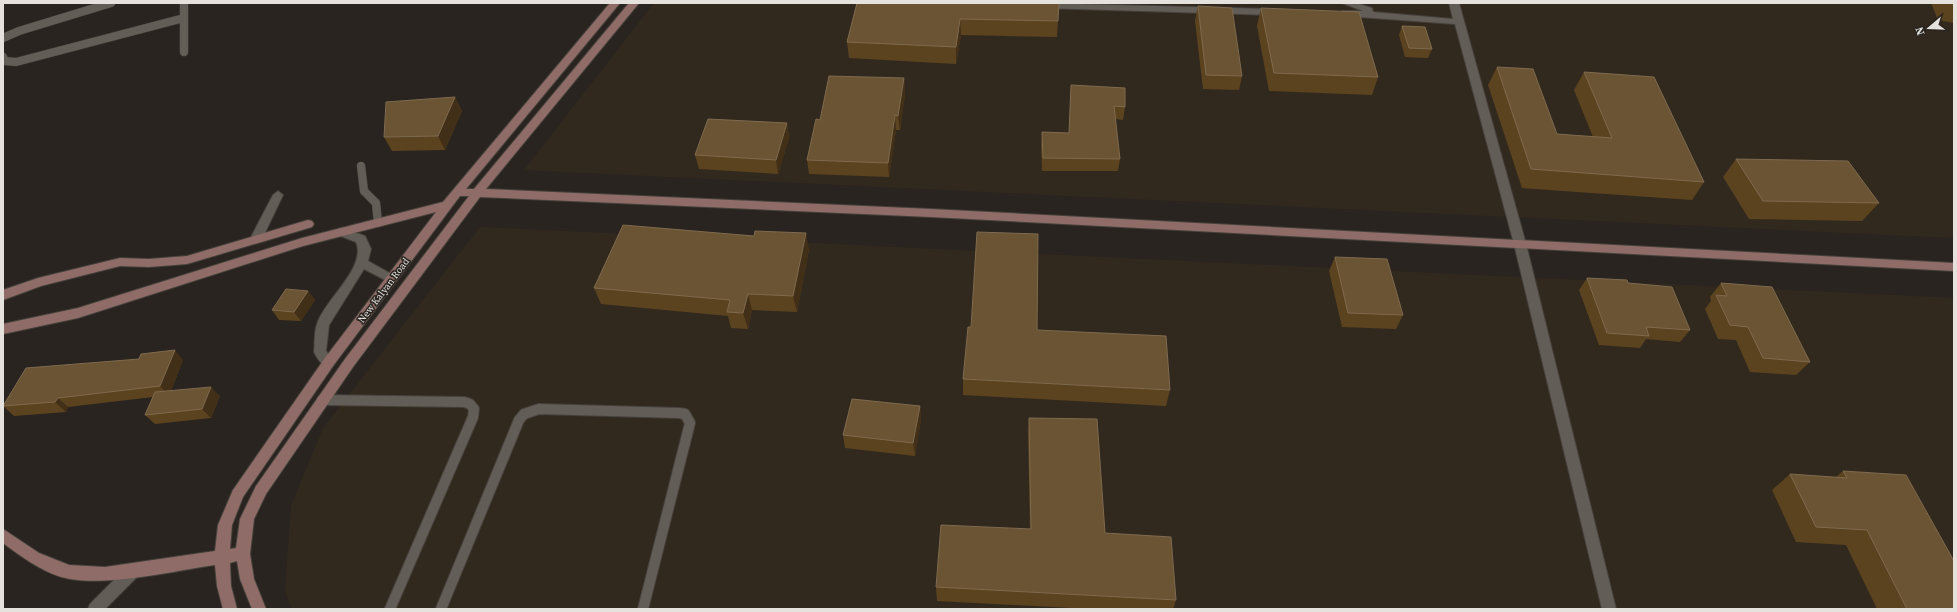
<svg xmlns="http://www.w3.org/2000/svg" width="1957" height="612" font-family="'Source Serif 4',serif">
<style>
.built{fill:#32291e}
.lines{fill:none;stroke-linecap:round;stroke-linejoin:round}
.lane-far1-casing{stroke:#45413b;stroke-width:9}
.lane-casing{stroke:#45413b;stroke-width:12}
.street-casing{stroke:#45413b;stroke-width:2}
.secondary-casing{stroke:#45413b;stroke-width:2}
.lane-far1{stroke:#635d57;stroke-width:8}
.lane{stroke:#635d57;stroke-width:10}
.street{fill:#635d57;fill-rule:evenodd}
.secondary{fill:#8f6c67;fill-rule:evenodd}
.wall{fill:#5c431f}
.shaded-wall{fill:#422f17}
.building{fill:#6b5434;stroke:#7e6a4e}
.labels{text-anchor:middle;stroke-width:3;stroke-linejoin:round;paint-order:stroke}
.street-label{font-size:10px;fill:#e5e2de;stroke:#29241f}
</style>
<rect width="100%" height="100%" fill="#29241f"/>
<!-- built -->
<path class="built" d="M 654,3 L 1954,3 L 1954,238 L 524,170 Z
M 480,227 L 1954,298 L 1954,609 L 292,609 L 285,590 L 291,506 L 323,428 Z"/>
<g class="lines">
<!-- lane-far1 casing -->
<g class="lane-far1-casing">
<path id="lane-far1" d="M 184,3 L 184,52
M 3,38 L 19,31 L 111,3
M 3,57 L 5,61 L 16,62 L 184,18
M 361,166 L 364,191 L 376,203 L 378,223"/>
</g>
<!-- lane casing -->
<g class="lane-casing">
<path id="lane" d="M 322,400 L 464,402 L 470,404 L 474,409 L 473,417 L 390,609
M 441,609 L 519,420 L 524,414 L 539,409 L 679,413 L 685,414 L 690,423 L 643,609"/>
</g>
<!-- street casing -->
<g class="street-casing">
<path id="street" d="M 1040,3 L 1276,9 L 1281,12 L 1276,15 L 1043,8 L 1038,5 Z
M 1342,3 L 1356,3 L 1372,8 L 1373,12 L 1453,19 L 1449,3 L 1459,3 L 1526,244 L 1616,609 L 1602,609 L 1514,244 L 1455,24 L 1345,16 L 1342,15 L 1342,11 L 1363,11 Z
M 278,191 L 283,195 L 262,239 L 256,243 L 252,242 L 250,239 L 273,195 Z
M 342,228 L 365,236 L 371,249 L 368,261 L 395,276 L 397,279 L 395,282 L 391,283 L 364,269 L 329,325 L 326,351 L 335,362 L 333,366 C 324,369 318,360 314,352 C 315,343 314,332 317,324 C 325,299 367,268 356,242 L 338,235 L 336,232 L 338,229 Z
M 134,563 L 139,565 L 141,570 L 139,575 L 105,609 L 88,609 L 90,604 L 129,565 Z"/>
</g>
<!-- secondary casing -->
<g class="secondary-casing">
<path id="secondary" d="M 610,3 L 620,3 L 466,189 L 474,189 L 629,3 L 639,3 L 486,189 L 931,209 L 1954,263 L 1954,271 L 931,217 L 480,197 L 353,367 L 266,494 L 254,519 L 250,554 L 254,579 L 266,609 L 252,609 L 240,579 L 237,561 L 230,563 L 231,586 L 237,609 L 223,609 L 217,586 L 215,565 C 173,571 111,586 70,579 C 46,575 22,557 3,543 L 3,529 L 39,553 L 69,565 L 105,567 L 215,551 L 218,525 L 233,490 L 325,358 L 436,212 L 303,246 L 78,318 L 3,334 L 3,324 L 78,308 L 302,238 L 443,202 ZM 460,196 L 469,196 L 345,359 L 256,486 L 240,519 L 236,548 L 230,549 L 232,525 L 243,497 L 333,366 Z
M 308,220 L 312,221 L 314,224 L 312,227 L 187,264 L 149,267 L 120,266 L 41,286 L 3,300 L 3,290 L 38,278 L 120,258 L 149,259 L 187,256 Z"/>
</g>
<!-- lane-far1 -->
<use href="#lane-far1" class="lane-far1"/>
<!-- lane -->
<use href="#lane" class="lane"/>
<!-- street -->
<use href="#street" class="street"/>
<!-- secondary -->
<use href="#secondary" class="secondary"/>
</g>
<!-- wall -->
<path class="wall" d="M 857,3 L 1058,21 L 1057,37 L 961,35 L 956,64 L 849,58 L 847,42 Z
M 1931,3 L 1954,3 L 1954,23 L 1938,20 Z
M 1198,6 L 1242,76 L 1239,90 L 1203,89 L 1195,21 Z
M 1261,8 L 1378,77 L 1372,95 L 1269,91 L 1257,26 Z
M 1402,26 L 1432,49 L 1428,58 L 1405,57 L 1399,35 Z
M 1497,67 L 1557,134 L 1593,137 L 1574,90 L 1584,72 L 1704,182 L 1692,200 L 1522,188 L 1488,85 Z
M 904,78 L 905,93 L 900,130 L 896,130 L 889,177 L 809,174 L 807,160 L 820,120 Z
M 1071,85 L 1125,107 L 1123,120 L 1115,119 L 1120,159 L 1118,171 L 1042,171 L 1041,145 L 1042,132 L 1069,133 Z
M 455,97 L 462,111 L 445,150 L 392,151 L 384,137 Z
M 787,123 L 789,138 L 778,174 L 699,169 L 695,155 Z
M 1736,159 L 1879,203 L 1862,221 L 1749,219 L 1723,177 Z
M 809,249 L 797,312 L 752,310 L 748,329 L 731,328 L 728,316 L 601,304 L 594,288 Z
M 1335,257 L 1403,315 L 1396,329 L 1342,327 L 1329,271 Z
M 1587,278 L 1628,283 L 1690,330 L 1680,342 L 1646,339 L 1640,348 L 1599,345 L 1579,290 Z
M 1721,283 L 1810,362 L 1796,375 L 1750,372 L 1736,340 L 1718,339 L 1705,309 L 1711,301 L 1710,297 Z
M 308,291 L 315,300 L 301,321 L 279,320 L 272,310 Z
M 183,360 L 171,391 L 220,396 L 211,418 L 155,424 L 145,415 L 153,397 L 68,407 L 66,412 L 14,416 L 3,406 Z
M 963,379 L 1170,390 L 1166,406 L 963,395 Z
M 920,406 L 921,419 L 915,456 L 845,448 L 843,435 Z
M 1029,418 L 1105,533 L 1176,600 L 1173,609 L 1091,609 L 937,601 L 936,587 L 1030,529 L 1028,433 Z
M 1843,471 L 1954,609 L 1877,609 L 1846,545 L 1796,542 L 1772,490 L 1790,474 L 1836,477 Z"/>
<!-- shaded-wall -->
<path class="shaded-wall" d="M 960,19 L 961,35 L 956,64 L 956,47 Z
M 904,78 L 905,93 L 900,130 L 898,116 Z
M 455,97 L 462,111 L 445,150 L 438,136 Z
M 895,115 L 896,130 L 889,177 L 888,163 Z
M 787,123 L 789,138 L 778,174 L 776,160 Z
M 806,233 L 809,249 L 797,312 L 793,296 Z
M 308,291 L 315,300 L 301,321 L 294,312 Z
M 748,294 L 752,310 L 748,329 L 743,313 Z
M 175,350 L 183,360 L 169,396 L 160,386 Z
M 211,387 L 220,396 L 211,418 L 202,409 Z
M 58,398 L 68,407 L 66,412 L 55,402 Z
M 920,406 L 921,419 L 915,456 L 913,443 Z"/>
<!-- building -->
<path class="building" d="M 857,3 L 1059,3 L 1058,21 L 960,19 L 956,47 L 847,42 Z
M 1198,6 L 1232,8 L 1242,76 L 1206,75 Z
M 1261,8 L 1359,12 L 1378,77 L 1274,73 Z
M 1402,26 L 1425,27 L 1432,49 L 1409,48 Z
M 1497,67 L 1533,69 L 1557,134 L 1612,138 L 1584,72 L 1654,77 L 1704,182 L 1531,169 Z
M 829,76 L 904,78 L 898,116 L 895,115 L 888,163 L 807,160 L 816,119 L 820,120 Z
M 1071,85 L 1125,88 L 1125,107 L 1114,106 L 1120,159 L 1043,158 L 1042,132 L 1069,133 Z
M 455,97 L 438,136 L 384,137 L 386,102 Z
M 708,119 L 787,123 L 776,160 L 695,155 Z
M 1736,159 L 1848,161 L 1879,203 L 1763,201 Z
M 623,225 L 754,236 L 755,231 L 806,233 L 793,296 L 748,294 L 743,313 L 727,312 L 730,300 L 594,288 Z
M 977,232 L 1038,234 L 1037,330 L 1166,336 L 1170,390 L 963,379 L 968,327 L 971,327 Z
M 1335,257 L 1387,259 L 1403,315 L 1348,313 Z
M 1587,278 L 1627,280 L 1628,283 L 1672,287 L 1690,330 L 1646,327 L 1649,336 L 1607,333 Z
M 1721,283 L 1772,287 L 1810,362 L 1763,358 L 1748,327 L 1730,325 L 1716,295 L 1727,296 Z
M 286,289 L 308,291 L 294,312 L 272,310 Z
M 175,350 L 160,386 L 58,398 L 55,402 L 3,406 L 26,368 L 139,359 L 141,354 Z
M 211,387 L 202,409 L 145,415 L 155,392 Z
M 852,399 L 920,406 L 913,443 L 843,435 Z
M 1029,418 L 1097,419 L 1105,533 L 1171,537 L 1176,600 L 936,587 L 941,525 L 1031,529 Z
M 1843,471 L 1906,475 L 1954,561 L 1954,609 L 1907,609 L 1867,530 L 1816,527 L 1790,474 L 1847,478 Z"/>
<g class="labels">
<!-- street labels -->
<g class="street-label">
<text transform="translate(383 290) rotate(-53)" y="4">New Kalyan Road</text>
</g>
</g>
<!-- border -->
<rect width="1957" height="612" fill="none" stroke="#e5e2de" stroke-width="8"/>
<!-- north arrow -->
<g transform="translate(1929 28) rotate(251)" stroke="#29241f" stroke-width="3" paint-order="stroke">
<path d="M0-3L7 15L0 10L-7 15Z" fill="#e5e2de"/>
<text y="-6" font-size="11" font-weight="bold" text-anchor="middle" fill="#e5e2de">N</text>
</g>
</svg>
